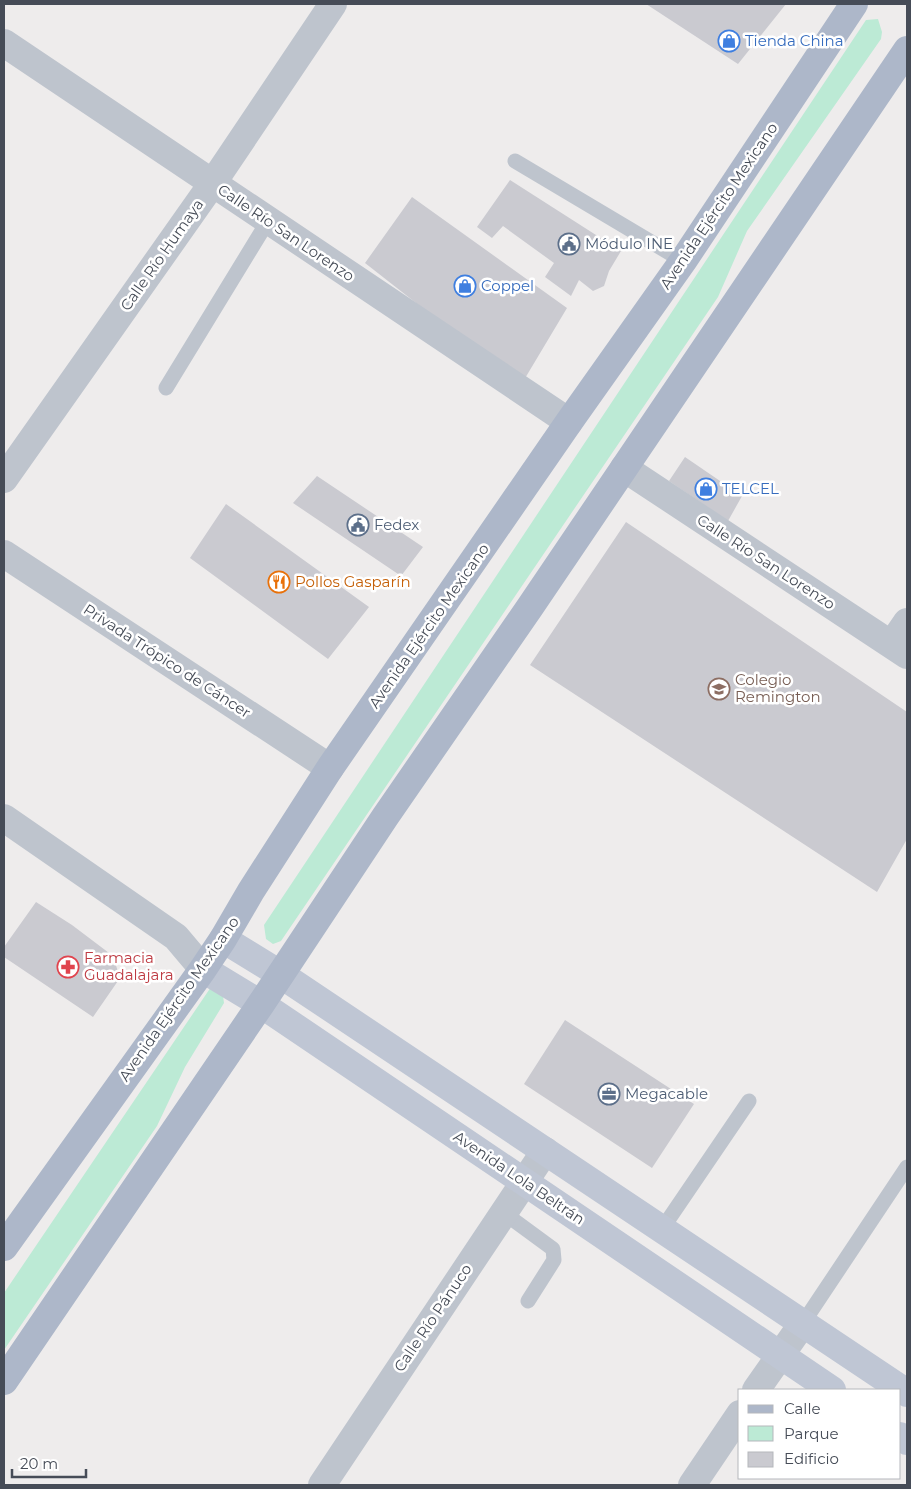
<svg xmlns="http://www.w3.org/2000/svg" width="911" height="1489" font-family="Montserrat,sans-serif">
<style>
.green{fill:#bcead5}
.building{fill:#cacad0}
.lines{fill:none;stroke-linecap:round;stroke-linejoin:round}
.lane{stroke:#bec4cd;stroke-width:15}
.street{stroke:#bec4cd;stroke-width:28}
.secondary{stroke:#bfc6d4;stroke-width:28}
.primary{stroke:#adb7c9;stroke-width:28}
.labels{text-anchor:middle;stroke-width:5;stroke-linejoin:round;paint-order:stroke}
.shop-label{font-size:15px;fill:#366cbe;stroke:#fff;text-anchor:start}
.street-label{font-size:15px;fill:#464c57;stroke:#fff}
.service-label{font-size:15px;fill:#4e5e75;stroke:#fff;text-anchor:start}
.food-label{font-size:15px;fill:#c56008;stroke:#fff;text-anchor:start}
.education-label{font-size:15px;fill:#785e54;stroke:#fff;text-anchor:start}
.health-label{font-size:15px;fill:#be3a42;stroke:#fff;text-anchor:start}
</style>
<rect width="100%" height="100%" fill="#eeecec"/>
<!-- green -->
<path class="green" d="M 878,19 L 882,32 L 881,39 L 747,231 L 718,297 L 281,941 L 273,944 L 266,939 L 264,925 L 866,20 Z
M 211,987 L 223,996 L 224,1003 L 185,1067 L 157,1126 L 4,1350 L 4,1293 Z"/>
<!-- building -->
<path class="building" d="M 646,4 L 786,4 L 738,64 Z
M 510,180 L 621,251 L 609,271 L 604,286 L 593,291 L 579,280 L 571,296 L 545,277 L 554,263 L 503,226 L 492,238 L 477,227 Z
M 412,197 L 567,308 L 521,385 L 365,263 Z
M 685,457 L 742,496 L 728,521 L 669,481 Z
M 317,476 L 423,547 L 401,576 L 293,503 Z
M 226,504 L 369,607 L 328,659 L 190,558 Z
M 626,522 L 907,712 L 907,839 L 877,892 L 530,665 Z
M 36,902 L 72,925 L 113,956 L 120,978 L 93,1017 L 4,957 L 4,947 Z
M 565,1020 L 694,1104 L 652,1168 L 524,1084 Z"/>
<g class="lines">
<!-- lane -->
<path class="lane" d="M 515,161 L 683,261
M 166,388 L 268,221
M 504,1213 L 553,1249 L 554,1260 L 528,1301
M 662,1229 L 749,1101
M 803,1323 L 907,1167"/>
<!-- street -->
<path class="street" d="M 4,43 L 569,422
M 624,468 L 907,655
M 4,479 L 212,184 L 333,4
M 4,554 L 330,768
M 892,644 L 907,622
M 4,818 L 176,937 L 203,969
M 756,1390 L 803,1323
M 322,1485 L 545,1151
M 692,1485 L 740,1414"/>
<!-- secondary -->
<path class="secondary" d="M 223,939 L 280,974 L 907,1393
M 203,969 L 261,1004 L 832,1390
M 900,1436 L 907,1441"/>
<!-- primary -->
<path class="primary" d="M 4,1247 L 203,969 L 223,939 L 251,891 L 330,768 L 569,422 L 683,261 L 854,4
M 4,1381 L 261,1004 L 385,817 L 530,607 L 907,50"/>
</g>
<!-- icons -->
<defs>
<g id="shop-ring" transform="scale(1.125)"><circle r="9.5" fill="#fff" stroke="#3f7fe0" stroke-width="1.5"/><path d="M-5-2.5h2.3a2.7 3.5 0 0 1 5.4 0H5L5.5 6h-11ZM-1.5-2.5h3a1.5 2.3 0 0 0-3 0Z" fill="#3f7fe0"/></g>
<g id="civic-ring" transform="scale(1.125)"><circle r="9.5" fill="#fff" stroke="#5c6f8a" stroke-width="1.5"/><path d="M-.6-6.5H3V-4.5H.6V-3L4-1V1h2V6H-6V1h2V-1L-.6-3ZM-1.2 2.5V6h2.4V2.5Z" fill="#5c6f8a"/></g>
<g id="restaurant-ring" transform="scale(1.125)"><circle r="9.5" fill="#fff" stroke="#e8710a" stroke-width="1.5"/><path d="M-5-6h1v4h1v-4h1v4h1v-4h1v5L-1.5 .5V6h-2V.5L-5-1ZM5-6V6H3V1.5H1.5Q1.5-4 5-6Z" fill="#e8710a"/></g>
<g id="school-ring" transform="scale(1.125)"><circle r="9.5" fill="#fff" stroke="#8d6e63" stroke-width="1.5"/><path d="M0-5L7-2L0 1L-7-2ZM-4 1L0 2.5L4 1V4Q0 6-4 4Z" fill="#8d6e63"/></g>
<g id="pharmacy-ring" transform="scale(1.125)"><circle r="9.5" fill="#fff" stroke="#e0444e" stroke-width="1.5"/><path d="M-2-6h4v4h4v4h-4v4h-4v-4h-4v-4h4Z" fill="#e0444e"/></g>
<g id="office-ring" transform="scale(1.125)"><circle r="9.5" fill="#fff" stroke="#5c6f8a" stroke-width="1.5"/><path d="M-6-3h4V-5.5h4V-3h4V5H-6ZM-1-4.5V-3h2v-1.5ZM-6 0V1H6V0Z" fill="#5c6f8a"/></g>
</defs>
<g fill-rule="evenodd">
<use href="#shop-ring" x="729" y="41"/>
<use href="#civic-ring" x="569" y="244"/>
<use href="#shop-ring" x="465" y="286"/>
<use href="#shop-ring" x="706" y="489"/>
<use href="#civic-ring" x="358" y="525"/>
<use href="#restaurant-ring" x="279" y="582"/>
<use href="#school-ring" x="719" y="689"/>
<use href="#pharmacy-ring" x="68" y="967"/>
<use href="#office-ring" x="609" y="1094"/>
</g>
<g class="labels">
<!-- shop labels -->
<g class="shop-label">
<text x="745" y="46">Tienda China</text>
<text x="481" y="291">Coppel</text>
<text x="722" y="494">TELCEL</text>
</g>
<!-- street labels -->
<g class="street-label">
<text transform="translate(719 206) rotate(-56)" y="5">Avenida Ejército Mexicano</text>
<text transform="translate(286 233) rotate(34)" y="5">Calle Río San Lorenzo</text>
<text transform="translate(162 255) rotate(-55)" y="5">Calle Río Humaya</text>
<text transform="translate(766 562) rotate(33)" y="5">Calle Río San Lorenzo</text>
<text transform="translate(429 626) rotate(-55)" y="5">Avenida Ejército Mexicano</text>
<text transform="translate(167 661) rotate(33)" y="5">Privada Trópico de Cáncer</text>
<text transform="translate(179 999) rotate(-55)" y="5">Avenida Ejército Mexicano</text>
<text transform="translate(519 1178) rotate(34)" y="5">Avenida Lola Beltrán</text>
<text transform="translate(433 1318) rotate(-56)" y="5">Calle Río Pánuco</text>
</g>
<!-- service labels -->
<g class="service-label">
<text x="585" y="249">Módulo INE</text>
<text x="374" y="530">Fedex</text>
<text x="625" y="1099">Megacable</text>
</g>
<!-- food labels -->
<g class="food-label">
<text x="295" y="587">Pollos Gasparín</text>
</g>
<!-- education labels -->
<g class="education-label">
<text x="735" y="685">Colegio<tspan x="735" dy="17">Remington</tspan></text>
</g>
<!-- health labels -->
<g class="health-label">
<text x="84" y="963">Farmacia<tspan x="84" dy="17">Guadalajara</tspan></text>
</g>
</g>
<!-- border -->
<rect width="911" height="1489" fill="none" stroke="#464c57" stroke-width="10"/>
<!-- legend -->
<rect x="738" y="1389" width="162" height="90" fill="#ffffff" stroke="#b5b7bc"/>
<rect x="748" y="1405" width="25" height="8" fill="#adb7c9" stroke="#b5b7bc"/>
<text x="784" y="1414" font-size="15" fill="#464c57">Calle</text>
<rect x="748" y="1426" width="25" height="15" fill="#bcead5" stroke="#b5b7bc"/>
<text x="784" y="1439" font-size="15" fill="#464c57">Parque</text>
<rect x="748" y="1452" width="25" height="15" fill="#cacad0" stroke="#b5b7bc"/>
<text x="784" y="1464" font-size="15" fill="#464c57">Edificio</text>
<!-- scale -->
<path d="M12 1469v8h74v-8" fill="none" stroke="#464c57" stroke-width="2.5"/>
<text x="20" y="1469" font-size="15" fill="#464c57" stroke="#ffffff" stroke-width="4" paint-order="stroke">20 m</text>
</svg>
